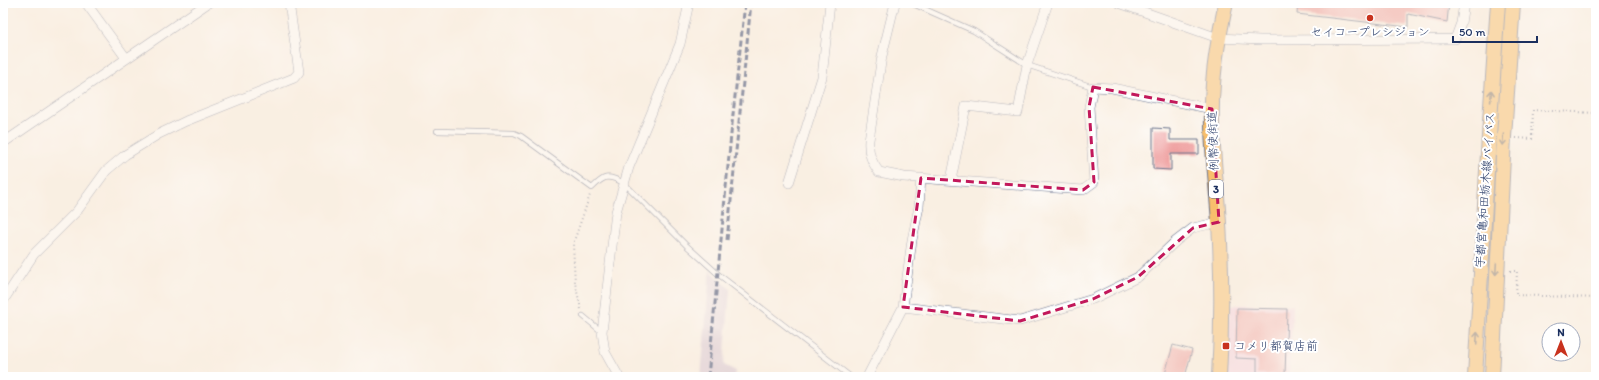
<svg xmlns="http://www.w3.org/2000/svg" width="1599" height="380" font-family="Itim,'Klee One',sans-serif">
<style>
.built{fill:#f3cfe0}
.industrial{fill:#cfbdcf}
.building{fill:#ee9a9a}
.lines{fill:none;stroke-linecap:round;stroke-linejoin:round}
.lane-casing{stroke:#69728c;stroke-width:6}
.street-casing{stroke:#69728c;stroke-width:10}
.primary-casing{stroke:#69728c;stroke-width:16}
.path{stroke:#69728c;stroke-width:2;stroke-dasharray:1 3;stroke-linecap:butt}
.lane{stroke:#fff;stroke-width:4.5}
.street{stroke:#fff;stroke-width:9}
.primary{stroke:#f8bf6c;stroke-width:14}
.rail{stroke:#1b2f5e;stroke-width:3;stroke-dasharray:6 3;stroke-linecap:butt}
.oneway{stroke:#7e7064}
.marked{fill:none;stroke:#c2185b;stroke-width:3;stroke-dasharray:8 5;stroke-linejoin:round}
.poi-dot{fill:#c8321e;stroke:#fff;stroke-width:1.5}
.labels{text-anchor:middle;stroke-width:4;stroke-linejoin:round;paint-order:stroke}
.shield{fill:#fff;stroke:#5f6d8e;stroke-width:1}
.shield-label{font-size:11px;font-weight:bold;fill:#1b2f5e}
.poi-label{font-size:12px;fill:#1b2f5e;stroke:#fff}
.street-label{font-size:12px;fill:#1b2f5e;stroke:#fff}
</style>
<rect width="100%" height="100%" fill="#fff"/>
<filter id="ink" filterUnits="userSpaceOnUse"><feTurbulence type="fractalNoise" baseFrequency=".025" numOctaves="2"/><feDisplacementMap in="SourceGraphic" scale="8" xChannelSelector="R" yChannelSelector="G"/><feConvolveMatrix kernelMatrix="1 2 1 2 8 2 1 2 1" color-interpolation-filters="sRGB"/></filter>
<filter id="wash" filterUnits="userSpaceOnUse"><feTurbulence type="fractalNoise" baseFrequency=".012" numOctaves="4" result="noise"/><feDisplacementMap in="SourceGraphic" scale="16" xChannelSelector="R" yChannelSelector="G"/><feGaussianBlur stdDeviation="0.9" result="paint"/><feColorMatrix in="noise" values="0 0 0 0 0 0 0 0 0 0 0 0 0 0 0 0 0 1.4 0 .05"/><feComposite in="paint" operator="in"/></filter>
<g filter="url(#wash)">
<rect width="100%" height="100%" fill="#f9efe2"/>
<!-- built -->
<path class="built" d="M 1230,305 L 1293,305 L 1289,377 L 1226,377 Z"/>
<!-- industrial -->
<path class="industrial" d="M 710,270 L 730,289 L 724,365 L 736,371 L 733,377 L 701,377 Z"/>
<g id="blocks">
<!-- building -->
<path class="building" d="M 1298,3 L 1449,3 L 1447,22 L 1408,14 L 1408,27 L 1297,14 Z
M 1153,128 L 1170,129 L 1170,140 L 1199,140 L 1199,154 L 1171,154 L 1171,170 L 1153,169 Z
M 1237,308 L 1287,309 L 1285,375 L 1257,374 L 1257,359 L 1236,358 Z
M 1173,345 L 1192,350 L 1185,377 L 1177,377 L 1165,374 Z"/>
</g>
</g>
<g filter="url(#ink)">
<use href="#blocks" fill-opacity="0" stroke="#69728c" stroke-width="1"/>
<g class="lines">
<!-- lane casing -->
<g class="lane-casing">
<path id="lane" d="M 911,3 L 974,31 L 1027,65 L 1093,87
M 437,131 L 514,133 L 521,136 L 592,188 C 604,176 607,174 624,183 L 687,246 L 718,274 L 851,377
M 583,316 L 602,332"/>
</g>
<!-- street casing -->
<g class="street-casing">
<path id="street" d="M 86,3 L 126,58
M 895,3 L 882,56 L 869,140 C 868,153 871,161 879,172 L 904,177 L 1083,190 L 1094,182 L 1089,107 L 1093,87 L 1112,88 L 1212,109
M 1119,3 L 1218,38 L 1260,40 L 1455,39 L 1461,23 L 1464,3
M 3,143 L 208,3
M 951,180 L 966,106 L 1018,112 L 1027,65 L 1048,3
M 789,183 L 822,77 L 830,3
M 3,301 L 34,254 L 77,211 L 106,171 L 125,155 L 159,134 L 186,121 L 294,78 L 299,72 L 289,3
M 903,307 L 1020,321 L 1093,299 L 1138,277 L 1176,241 L 1193,228 L 1219,222
M 619,377 L 605,352 L 602,332 L 616,212 L 629,167 L 680,44 L 689,3
M 867,377 L 903,307 L 912,240 L 919,207 L 921,178"/>
</g>
<!-- primary casing -->
<g class="primary-casing">
<path id="primary" d="M 1219,377 C 1222,326 1222,274 1219,223 C 1216,176 1209,130 1213,84 C 1215,56 1220,30 1226,3
M 1475,377 L 1489,136 L 1498,3
M 1492,377 L 1504,137 L 1513,3"/>
</g>
<!-- path -->
<path class="path" d="M 1516,138 L 1532,139 L 1533,110 L 1596,113
M 1510,271 L 1517,271 L 1516,295 L 1596,298
M 581,309 L 575,283 L 573,244 L 590,195"/>
<!-- lane -->
<use href="#lane" class="lane"/>
<!-- street -->
<use href="#street" class="street"/>
<!-- primary -->
<use href="#primary" class="primary"/>
<!-- rail -->
<path class="rail" d="M 727,240 L 751,3
M 708,377 L 732,124 L 745,3"/>
</g>
<!-- one-way arrows -->
<defs><path id="oneway-shaft" d="M-6 0H5M1.5-3L5.5 0L1.5 3" fill="none" stroke-width="1.6" stroke-linecap="round" stroke-linejoin="round"/></defs>
<g class="oneway">
<use href="#oneway-shaft" transform="translate(1491 96) rotate(-86)"/>
<use href="#oneway-shaft" transform="translate(1503 140) rotate(94)"/>
<use href="#oneway-shaft" transform="translate(1496 269) rotate(93)"/>
<use href="#oneway-shaft" transform="translate(1477 338) rotate(-87)"/>
</g>
</g>
<!-- marked area -->
<path d="M0 0H1599V380H0ZM 1093,87 L 1212,109 L 1219,222 L 1193,228 L 1138,277 L 1093,299 L 1020,321 L 903,307 L 921,178 L 1083,190 L 1094,182 L 1089,107 Z" fill="#f9efe2" fill-opacity=".55" fill-rule="evenodd"/>
<path class="marked" d="M 1093,87 L 1212,109 L 1219,222 L 1193,228 L 1138,277 L 1093,299 L 1020,321 L 903,307 L 921,178 L 1083,190 L 1094,182 L 1089,107 Z"/>
<!-- markers -->
<g class="poi-dot">
<circle cx="1370" cy="18" r="4"/>
<rect x="1222" y="342" width="8" height="8" rx="2"/>
</g>
<g class="labels">
<!-- shield labels -->
<rect class="shield" x="1209" y="180" width="14" height="18" rx="3"/>
<g class="shield-label">
<text x="1216" y="193">3</text>
</g>
<!-- poi labels -->
<g class="poi-label">
<text x="1370" y="36">セイコープレシジョン</text>
<text x="1234" y="350" text-anchor="start">コメリ都賀店前</text>
</g>
<!-- street labels -->
<g class="street-label">
<text transform="translate(1213 141) rotate(-92)" y="4">例幣使街道</text>
<text transform="translate(1485 190) rotate(-86)" y="4">宇都宮亀和田栃木線バイパス</text>
</g>
</g>
<!-- margin -->
<rect width="1599" height="380" fill="none" stroke="#fff" stroke-width="16"/>
<!-- north arrow -->
<g transform="translate(1561 342)"><circle r="19" fill="#ffffff" stroke="#a4acbf"/>
<path d="M0-3L7 15L0 10L-7 15Z" fill="#c8321e"/>
<text y="-6" font-size="11" font-weight="bold" text-anchor="middle" fill="#1b2f5e">N</text>
</g>
<!-- scale -->
<path d="M1453 36v6h84v-6" fill="none" stroke="#1b2f5e" stroke-width="2"/>
<text x="1459" y="36" font-size="12" fill="#1b2f5e" stroke="#ffffff" stroke-width="3" paint-order="stroke">50 m</text>
</svg>
